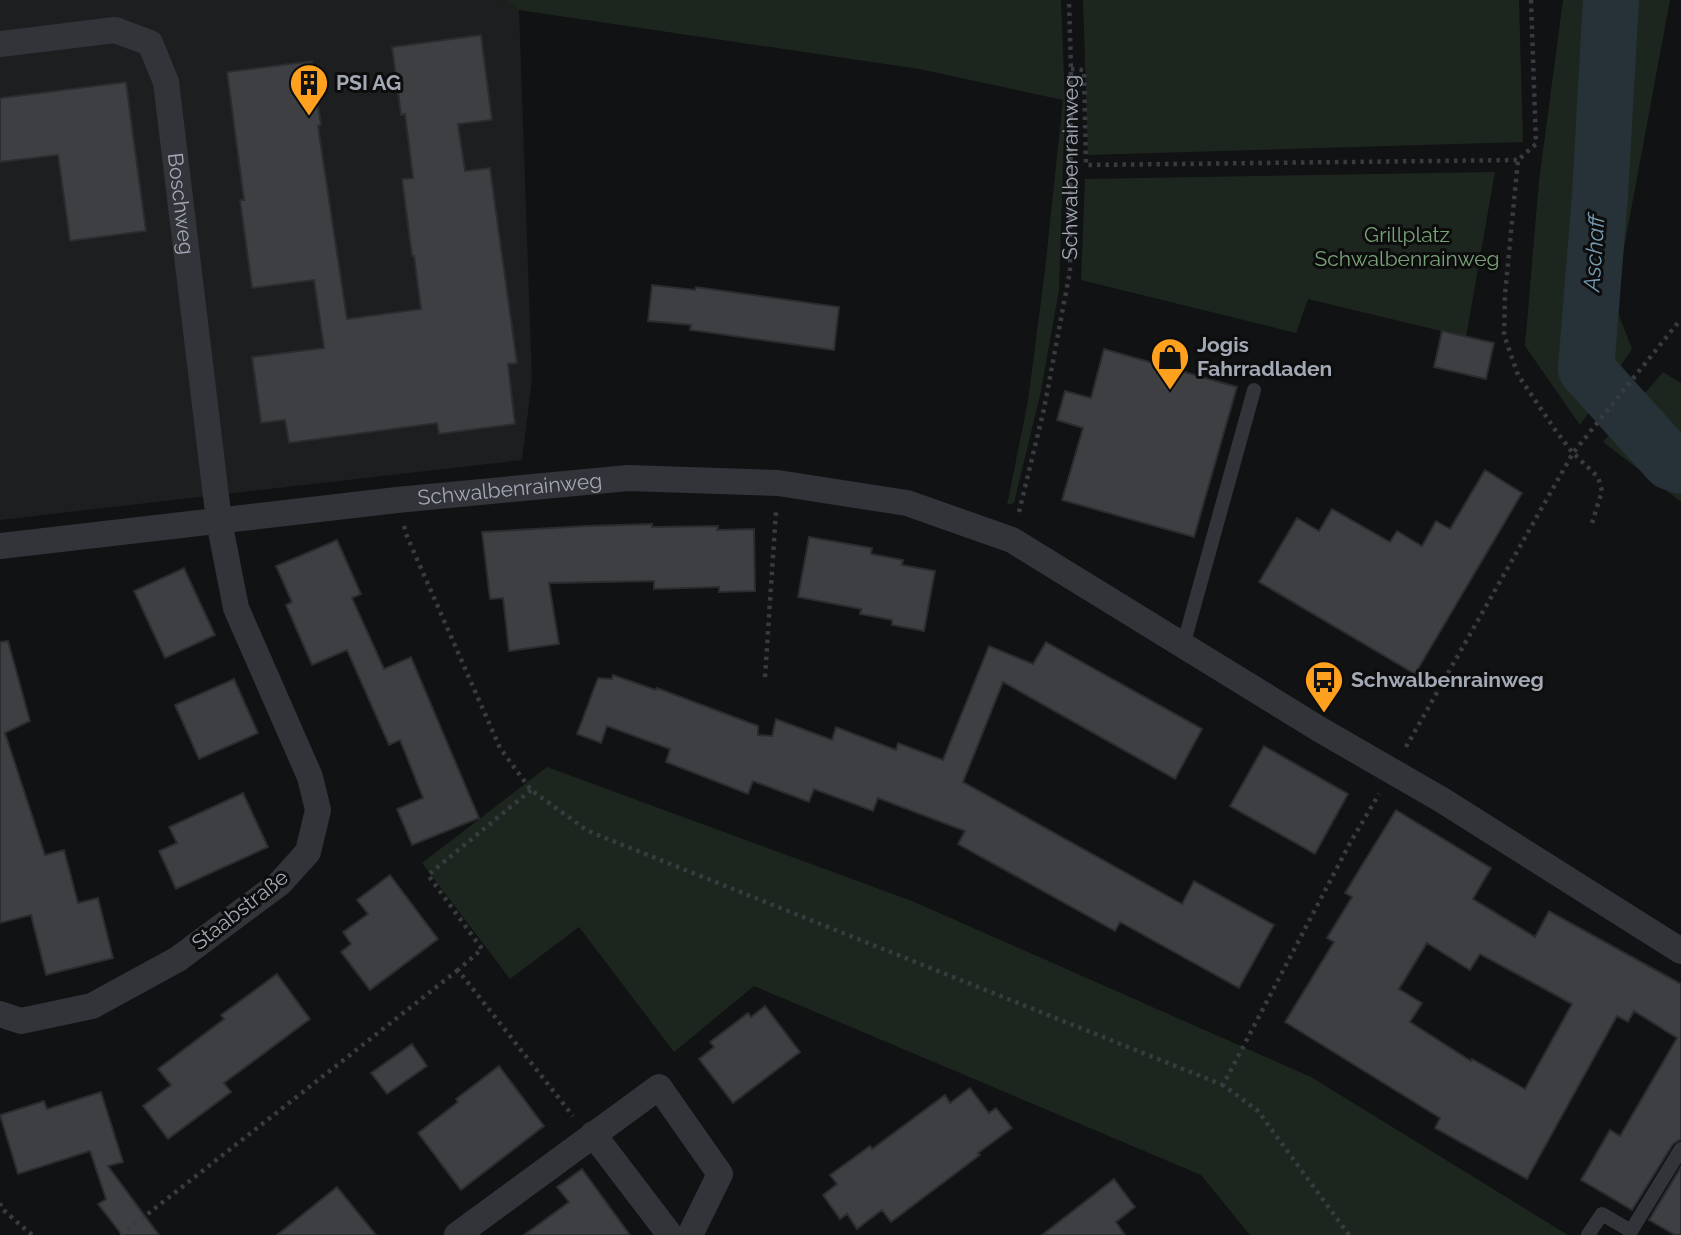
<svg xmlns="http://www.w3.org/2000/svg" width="1681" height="1235" font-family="Raleway,sans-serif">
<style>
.built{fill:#1d1e20}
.green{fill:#1d261e}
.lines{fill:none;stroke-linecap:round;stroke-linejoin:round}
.river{stroke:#273238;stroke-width:56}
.building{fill:#3d3f43;stroke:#2b2c2f;stroke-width:2;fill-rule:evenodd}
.path{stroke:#383b40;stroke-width:4.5;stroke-dasharray:3.5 5;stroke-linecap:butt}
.service{stroke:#323439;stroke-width:14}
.minor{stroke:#323439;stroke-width:26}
.labels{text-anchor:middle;stroke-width:6;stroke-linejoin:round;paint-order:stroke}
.poi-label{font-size:21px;font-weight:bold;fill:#a2a9b5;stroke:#0d0d0e;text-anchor:start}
.street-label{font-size:21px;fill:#a2a9b5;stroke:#0d0d0e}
.park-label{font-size:21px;fill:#78a277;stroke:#0d0d0e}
.water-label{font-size:23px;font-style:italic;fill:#759cb3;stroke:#0d0d0e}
</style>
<rect width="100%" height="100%" fill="#111213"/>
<!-- built -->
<path class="built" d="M 0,0 L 503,0 L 519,10 L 532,380 L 522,460 L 0,520 Z"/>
<!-- green -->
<path class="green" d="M 503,0 L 1061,0 L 1065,105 L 1059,290 L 1041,391 L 1014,503 L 1007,505 L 1028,401 L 1045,270 L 1063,100 L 919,69 L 519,10 Z
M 1083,0 L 1519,0 L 1523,142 L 1088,155 Z
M 1563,0 L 1670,0 L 1614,302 L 1632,349 L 1580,425 L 1525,346 L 1539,181 Z
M 1495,172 L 1466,337 L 1308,299 L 1296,333 L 1081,280 L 1085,179 Z
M 1663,372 L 1681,383 L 1681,502 L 1603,442 Z
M 547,767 L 912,901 L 1311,1077 L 1568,1235 L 1250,1235 L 1201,1175 L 754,986 L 674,1052 L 579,927 L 510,979 L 422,863 Z"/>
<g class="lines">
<!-- river -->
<path class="river" d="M 1611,0 L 1600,195 L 1586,369 L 1670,462 L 1681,466"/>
</g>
<!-- building -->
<path class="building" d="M 481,35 L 492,120 L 458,124 L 465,171 L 490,168 L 517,363 L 508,364 L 515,424 L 439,434 L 437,423 L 289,443 L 285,420 L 261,423 L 252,357 L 324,348 L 314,280 L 252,288 L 240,200 L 244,200 L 227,72 L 312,61 L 321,125 L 318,126 L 347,319 L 421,309 L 414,256 L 412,256 L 402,179 L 413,178 L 405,114 L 401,115 L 392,47 Z
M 126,82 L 146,231 L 70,241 L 58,155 L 0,162 L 0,98 Z
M 652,285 L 695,290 L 696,287 L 839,307 L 834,350 L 690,330 L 691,325 L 648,321 Z
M 1442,331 L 1494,343 L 1486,379 L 1434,367 Z
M 1104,349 L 1237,387 L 1194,537 L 1062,500 L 1083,428 L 1057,420 L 1065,391 L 1091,398 Z
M 1485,470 L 1522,493 L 1415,674 L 1259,582 L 1297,518 L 1319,531 L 1332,509 L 1390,542 L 1397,531 L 1422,546 L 1436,521 L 1450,529 Z
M 652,524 L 652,527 L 718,526 L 717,530 L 754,529 L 755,591 L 719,592 L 719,587 L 654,589 L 654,581 L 549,583 L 559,644 L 509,651 L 503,598 L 490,599 L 482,532 L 586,526 Z
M 809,537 L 872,548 L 871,554 L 903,560 L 902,565 L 935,571 L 924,631 L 892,625 L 892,620 L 860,614 L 861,609 L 798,597 Z
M 337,540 L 361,594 L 352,598 L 384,669 L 411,657 L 479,818 L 412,845 L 397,809 L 423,798 L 400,740 L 389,745 L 347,650 L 312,665 L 286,605 L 292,602 L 276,566 Z
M 184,568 L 215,635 L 165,658 L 134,591 Z
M 8,641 L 30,721 L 5,733 L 45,855 L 64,850 L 78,903 L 98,898 L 113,958 L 46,975 L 31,915 L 0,923 L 0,642 Z
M 1046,642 L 1202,729 L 1175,779 L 1003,682 L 963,782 L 1182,904 L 1194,881 L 1274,925 L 1239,988 L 1120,922 L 1115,931 L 958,844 L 965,831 L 878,798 L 873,811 L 814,789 L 809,802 L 753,781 L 748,794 L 666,762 L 670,749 L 607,726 L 601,743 L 577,734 L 598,678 L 612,679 L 613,675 L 656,690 L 657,688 L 758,726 L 758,735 L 772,736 L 776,719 L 832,740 L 836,727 L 896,750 L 898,743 L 943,760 L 989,646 L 1033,664 Z
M 234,679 L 258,733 L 199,759 L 175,705 Z
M 1264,746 L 1348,794 L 1315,854 L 1230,806 Z
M 243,793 L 268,847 L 176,889 L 159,851 L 177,843 L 169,827 Z
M 1396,810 L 1491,868 L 1473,899 L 1535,937 L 1549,911 L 1681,984 L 1681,1139 L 1673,1144 L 1632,1210 L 1581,1180 L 1610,1130 L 1620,1136 L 1677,1038 L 1634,1011 L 1628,1022 L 1617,1016 L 1527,1179 L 1435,1128 L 1440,1118 L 1285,1022 L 1334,942 L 1327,938 L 1352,897 L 1345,893 ZM 1427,943 L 1470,970 L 1480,954 L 1572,1004 L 1525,1089 L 1472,1059 L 1471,1061 L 1410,1022 L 1422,1003 L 1399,989 Z
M 390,875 L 438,939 L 370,990 L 341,952 L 351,944 L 343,932 L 368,914 L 357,900 Z
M 277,974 L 310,1019 L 224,1083 L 231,1092 L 168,1139 L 143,1106 L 171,1085 L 158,1069 L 224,1019 L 221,1015 Z
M 765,1006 L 800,1052 L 733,1103 L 699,1059 L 714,1047 L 710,1042 L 748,1013 L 751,1017 Z
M 412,1044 L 427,1066 L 387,1094 L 371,1073 Z
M 499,1066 L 544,1126 L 461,1190 L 418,1133 L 458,1102 L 456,1099 Z
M 970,1088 L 989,1113 L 996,1108 L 1012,1128 L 978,1153 L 980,1155 L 891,1222 L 882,1210 L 857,1229 L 847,1214 L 840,1219 L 823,1195 L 837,1184 L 830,1175 L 870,1146 L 872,1149 L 945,1095 L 950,1103 Z
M 101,1092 L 123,1162 L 108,1166 L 159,1235 L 122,1235 L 98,1204 L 106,1199 L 90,1151 L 18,1174 L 0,1115 L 44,1101 L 47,1109 Z
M 1681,1167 L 1681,1235 L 1675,1235 L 1649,1220 Z
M 582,1169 L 630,1235 L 524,1235 L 569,1202 L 557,1187 Z
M 1114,1179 L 1135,1207 L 1116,1222 L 1125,1235 L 1042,1235 Z
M 337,1187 L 376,1235 L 277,1235 Z"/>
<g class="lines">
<!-- path -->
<g class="path">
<path d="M 1531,0 L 1536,144 L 1518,160 L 1505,294 L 1504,335 L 1518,375 L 1556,431 L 1573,453 L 1598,477 L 1602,491 L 1592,523"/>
<path d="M 1071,69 L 1084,70 L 1086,165 L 1518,160"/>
<path id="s1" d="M 1019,512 L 1044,409 L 1070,271 L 1071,69 L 1069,0"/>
<path d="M 404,526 L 406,534 L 500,748 L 531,790 L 588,831 L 1223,1085"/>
<path d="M 765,677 L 776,511"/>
<path d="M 1406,747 L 1573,453 L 1681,319"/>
<path d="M 531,790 L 428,875 L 482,949 L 458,970 L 573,1116"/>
<path d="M 0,1203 L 1,1208 L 32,1235"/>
<path d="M 121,1235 L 458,970"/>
<path d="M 1349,1235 L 1258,1111 L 1223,1085 L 1350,843 L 1379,794"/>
</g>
<!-- service -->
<path class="service" d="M 1183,646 L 1254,390
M 1588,1235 L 1602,1214 L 1631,1231 L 1681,1149"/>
<!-- minor -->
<g class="minor">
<path id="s2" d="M 0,44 L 115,30 L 150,43 L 166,82 L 219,521 L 236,608 L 310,777 L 318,810 L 308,852 L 280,883 L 178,959 L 92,1006 L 21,1021 L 0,1014"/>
<path id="s3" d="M 0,546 L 397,500 L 628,478 L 778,483 L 907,503 L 1012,540 L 1319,729 L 1442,800 L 1681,951"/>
<path d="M 593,1134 L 670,1235"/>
<path d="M 457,1235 L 659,1087 L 720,1174 L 690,1235"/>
</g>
</g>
<!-- icons -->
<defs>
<g id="building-pin" transform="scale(2.0125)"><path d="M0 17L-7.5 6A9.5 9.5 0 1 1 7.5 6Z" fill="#ffa01e" stroke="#0d0d0e"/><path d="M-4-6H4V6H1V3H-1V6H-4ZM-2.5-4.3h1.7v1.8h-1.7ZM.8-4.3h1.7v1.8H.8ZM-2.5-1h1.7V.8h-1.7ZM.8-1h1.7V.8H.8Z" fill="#111"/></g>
<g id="shop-pin" transform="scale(2.0125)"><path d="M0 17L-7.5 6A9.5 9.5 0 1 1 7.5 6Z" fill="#ffa01e" stroke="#0d0d0e"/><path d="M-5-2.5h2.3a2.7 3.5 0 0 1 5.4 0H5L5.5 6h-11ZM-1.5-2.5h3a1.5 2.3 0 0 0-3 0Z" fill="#111"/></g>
<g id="bus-pin" transform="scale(2.0125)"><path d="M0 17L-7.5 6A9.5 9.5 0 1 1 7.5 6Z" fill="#ffa01e" stroke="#0d0d0e"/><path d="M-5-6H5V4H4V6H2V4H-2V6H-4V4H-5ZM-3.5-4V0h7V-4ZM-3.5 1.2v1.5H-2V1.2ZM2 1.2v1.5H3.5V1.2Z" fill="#111"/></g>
</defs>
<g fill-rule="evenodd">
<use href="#building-pin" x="309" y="83"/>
<use href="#shop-pin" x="1170" y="357"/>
<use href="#bus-pin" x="1324" y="680"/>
</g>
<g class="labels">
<!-- poi labels -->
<g class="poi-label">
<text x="336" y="90">PSI AG</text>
<text x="1197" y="352">Jogis<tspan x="1197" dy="24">Fahrradladen</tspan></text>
<text x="1351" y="687">Schwalbenrainweg</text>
</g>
<!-- street labels -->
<g class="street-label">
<text dy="7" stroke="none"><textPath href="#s1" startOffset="350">Schwalbenrainweg</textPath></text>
<text dy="7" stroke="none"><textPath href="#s2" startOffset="318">Boschweg</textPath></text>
<text dy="7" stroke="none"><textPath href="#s3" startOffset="513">Schwalbenrainweg</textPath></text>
<text transform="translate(240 910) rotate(-38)" y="7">Staabstraße</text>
</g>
<!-- park labels -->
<g class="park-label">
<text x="1407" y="242">Grillplatz<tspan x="1407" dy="24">Schwalbenrainweg</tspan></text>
</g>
<!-- water labels -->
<g class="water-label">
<text transform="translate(1594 253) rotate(-86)" y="8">Aschaff</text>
</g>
</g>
</svg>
